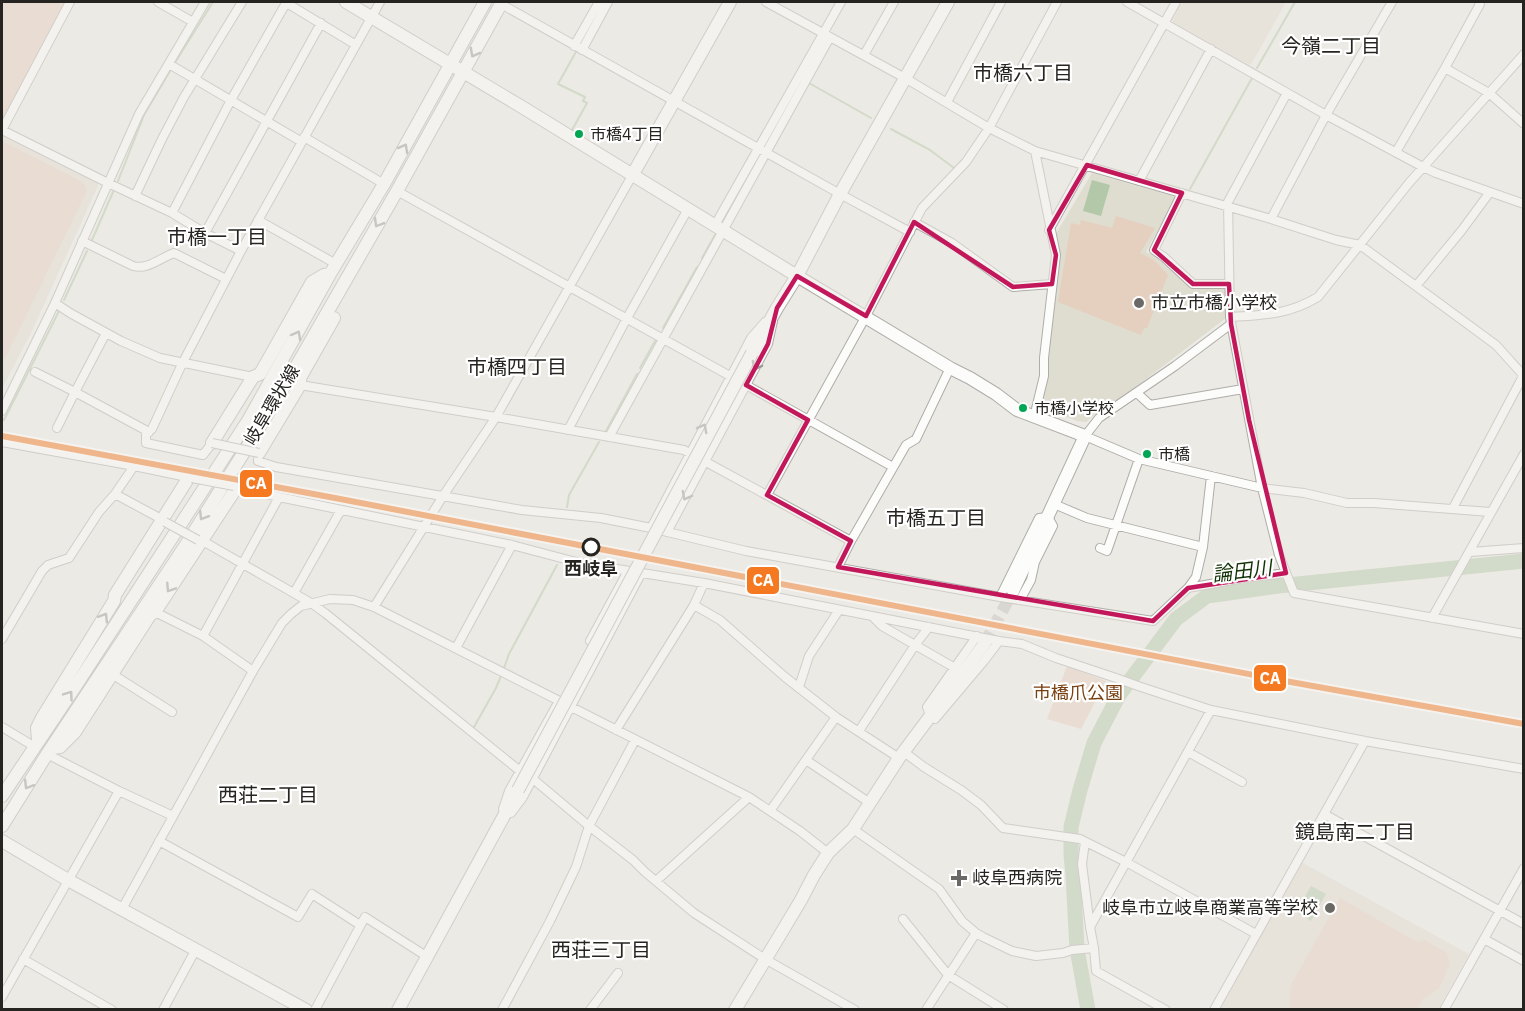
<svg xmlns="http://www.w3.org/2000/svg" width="1525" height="1011" font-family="'IBM Plex Sans','Noto Sans JP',sans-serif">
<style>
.built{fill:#dfdcd0}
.green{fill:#e5cfbf}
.water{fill:#b2c8a8}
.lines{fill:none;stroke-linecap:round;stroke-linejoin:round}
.stream{stroke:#b2c8a8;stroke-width:2}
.river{stroke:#b2c8a8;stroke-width:15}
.secondary-tunnel{stroke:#c4c2bd;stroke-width:12;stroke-dasharray:12 6;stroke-linecap:butt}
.street-casing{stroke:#aeada9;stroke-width:10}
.secondary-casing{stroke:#aeada9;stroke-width:14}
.primary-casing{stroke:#aeada9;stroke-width:14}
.street{stroke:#fcfcfb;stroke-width:8}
.secondary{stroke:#fcfcfb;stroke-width:12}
.primary{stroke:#fcfcfb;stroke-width:12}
.street-bridge-casing{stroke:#aeada9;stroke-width:10;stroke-linecap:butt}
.secondary-bridge-casing{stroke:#aeada9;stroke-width:14;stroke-linecap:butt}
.street-bridge{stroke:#fcfcfb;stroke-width:8}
.secondary-bridge{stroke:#fcfcfb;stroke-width:12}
.rail-1-casing{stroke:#fff;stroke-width:10}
.rail-1{stroke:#f47921;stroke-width:6}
.oneway{stroke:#9b9b98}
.marked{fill:none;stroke:#c2185b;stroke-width:4.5;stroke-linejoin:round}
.bus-dot{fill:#00a651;stroke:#fff;stroke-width:2}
.poi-dot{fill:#6b6965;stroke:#fff;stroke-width:2}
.stop-dot{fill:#fff;stroke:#252420;stroke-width:3}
.labels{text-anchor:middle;stroke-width:4.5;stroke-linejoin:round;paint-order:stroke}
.bus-label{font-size:16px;fill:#252420;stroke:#fff;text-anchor:start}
.poi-label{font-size:18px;fill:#252420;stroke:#fff;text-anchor:start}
.street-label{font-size:18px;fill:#252420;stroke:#fff}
.stop-label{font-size:18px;font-weight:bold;fill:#252420;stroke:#fff}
.park-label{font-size:18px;fill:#794011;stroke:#fff}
.neighbourhood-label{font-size:20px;fill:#252420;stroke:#fff}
.water-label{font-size:20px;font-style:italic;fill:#133307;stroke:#fff}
.line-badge{stroke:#fff;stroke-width:2}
.badge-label{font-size:16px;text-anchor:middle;font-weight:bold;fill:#fff}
</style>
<rect width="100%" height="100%" fill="#eceae4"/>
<!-- built -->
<path class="built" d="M 1182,2 L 1286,2 L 1252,63 L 1249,65 L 1173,22 L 1172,20 Z
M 2,134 L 97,181 L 98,186 L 31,333 L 2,389 Z
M 1092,173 L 1176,197 L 1146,252 L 1160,258 L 1191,287 L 1223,286 L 1227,288 L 1226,318 L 1112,405 L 1095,414 L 1086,422 L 1077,421 L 1041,407 L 1039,403 L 1054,237 Z
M 1301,862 L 1469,954 L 1438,1009 L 1218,1010 Z"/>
<!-- green -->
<path class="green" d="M 2,2 L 65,2 L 2,125 Z
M 2,141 L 77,179 L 84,184 L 87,191 L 5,359 L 2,360 Z
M 1116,216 L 1155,228 L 1140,253 L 1154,260 L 1168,275 L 1147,328 L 1144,328 L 1141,335 L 1058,302 L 1071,223 L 1080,225 L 1081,220 L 1112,228 Z
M 1067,666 L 1106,681 L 1081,729 L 1047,719 Z
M 1340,898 L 1417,942 L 1425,940 L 1447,953 L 1450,964 L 1439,989 L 1423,999 L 1417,1009 L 1290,1009 L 1289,999 L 1292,983 Z"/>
<!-- water -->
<path class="water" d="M 1092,180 L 1110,185 L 1101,216 L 1083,211 Z
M 1311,886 L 1326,894 L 1311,921 L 1296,912 Z"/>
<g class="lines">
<!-- stream -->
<path class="stream" d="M 583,39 L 592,24
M 176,61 L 213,2
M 1257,68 L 1295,2
M 809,83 L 871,118
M 891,129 L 930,150 L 954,168
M 572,130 L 587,103 L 583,101 L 585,97 L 558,84 L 577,50
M 766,143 L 777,124
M 118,181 L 144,115 L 170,71
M 1190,189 L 1252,78
M 723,220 L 759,156
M 92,240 L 113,192
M 702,258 L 715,235
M 64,300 L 87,251
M 663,328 L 697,267
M 640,368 L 655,341
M 2,419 L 4,420 L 59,311
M 606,431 L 637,374
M 567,507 L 569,495 L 599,442
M 504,668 L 509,654 L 557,565
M 474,727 L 496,688 L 501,676"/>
<!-- river -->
<path class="river" d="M 1088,1010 L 1077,949 L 1073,875 L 1071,855 L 1071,827 L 1080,790 L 1094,743 L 1119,695 L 1176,619 L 1207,596 L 1278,586 L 1524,561"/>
<!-- secondary-tunnel -->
<path class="secondary-tunnel" d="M 985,643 L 1013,591"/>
<!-- street casing -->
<g class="street-casing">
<path id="street" d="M 158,2 L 193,22
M 285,2 L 356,45
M 766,2 L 905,78 L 989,128 L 1035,151 L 1271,219 L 1336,240 L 1360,245 L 1496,345 L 1524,376
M 1127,2 L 1326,115 L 1423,167 L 1436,173 L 1524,204
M 501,4 L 840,194 L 910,232
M 574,46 L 599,2
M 582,50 L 608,2
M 1524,54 L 1409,183 L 1318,297 C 1288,315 1263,315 1230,317 L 1262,488 L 1279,555 L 1294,593 L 1524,634
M 864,55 L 894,2
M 169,64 L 302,142
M 1445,68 L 1489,93 L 1524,124
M 947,102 L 1001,2
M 2,130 L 108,183 L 172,213 L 205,233 L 241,251
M 2,130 L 70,2
M 304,137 L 384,184
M 1396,152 L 1445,68 L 1480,4 L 1479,2
M 1139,181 L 1211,49
M 397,191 L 730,376
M 1182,193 L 1154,250 L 1164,257 L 1193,284 L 1229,284
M 135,196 L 162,139 L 184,97 L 242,2
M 172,213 L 231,100 L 286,3
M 1271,219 L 1326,115 L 1392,2
M 258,220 L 336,264
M 914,222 L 952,243 L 1013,287 L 1052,284
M 715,225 L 841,2
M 1049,230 L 1176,2
M 205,233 L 321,23
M 82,241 L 133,266 C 148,270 160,258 174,253 L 226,279
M 1416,286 L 1462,230 L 1490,192
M 55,303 L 70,313 L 121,341 L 160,358 L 253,377
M 1230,317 L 1228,202 L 1287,93
M 1231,324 L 1175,366 L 1099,418 L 1085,436 L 1139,459 L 1262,488 L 1304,493 L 1347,503 L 1374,503 L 1490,512
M 106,333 L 75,392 L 149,432
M 35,372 L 75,392 L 57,428
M 300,385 L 496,417 L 684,450 L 851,541
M 746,385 L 893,467
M 1137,393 L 1150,405 L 1243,389
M 2,411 L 55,303 L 139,114 L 205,2
M 1034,417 L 1044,376 L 1044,358 L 1056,255 L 1035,151
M 568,430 L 627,318 L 688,209
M 609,437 L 830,37
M 2,442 L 134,466 L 192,478
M 212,443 L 203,455 L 146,443 L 146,434 L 152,429 L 182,364 L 241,251 L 380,2
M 259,453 L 258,461 L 276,467 L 522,510 L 601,518 L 651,528 L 746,551 L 1000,597 L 1153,621 L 1188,588 L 1196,577 L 1203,547 L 1211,476
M 234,486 L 279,497
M 115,494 L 165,521
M 767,495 L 866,316 L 922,208 L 966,162 L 989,128 L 1057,2
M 1054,504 L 1087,518 L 1203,547
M 1453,508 L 1523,376
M 651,528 L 751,338 L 765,322
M 667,532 L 768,344 L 773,321
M 198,540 L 201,540 L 311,603 L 325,613 L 520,771
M 1100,548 L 1107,551 L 1139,459
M 1470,552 L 1524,548
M 838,567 L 851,541 L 906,445 L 916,439 L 950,368
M 704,583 L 694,605 L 720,620 L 785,677 L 836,717 L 899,758
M 1188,588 L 1244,578 L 1286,573
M 294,593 L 341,510
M 1000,597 L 1039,518 L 1048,517 L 1053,526 L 1035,562 L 1031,580 L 1020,600
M 374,607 L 443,496 L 496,417 L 633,174
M 155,612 L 203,636 L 253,671
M 873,617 L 882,626 L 955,668
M 1432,618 L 1524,454
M 203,636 L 279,497 L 512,545 L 580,563 L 704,583 L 999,641 L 1022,644 L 1056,658 L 1116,678 L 1138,686 L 1211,710 L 1365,741 L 1524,769
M 977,636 L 927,707 L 930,715 L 935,719 L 984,661 L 999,641
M 2,639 L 42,571 L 48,565 L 69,558 L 99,512 L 115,494 L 134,466
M 590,641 L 628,571
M 456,648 L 512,545
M 112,674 L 172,712
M 799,687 L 809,656 L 839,610
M 2,727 L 35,747
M 616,730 L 694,605
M 859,731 L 915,645 L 929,627
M 904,752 L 924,767 L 961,790 L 981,805 L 1003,828 L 1080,839 L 1126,862 L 1256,934
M 1188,752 L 1242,782
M 47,754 L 119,791 L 173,816
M 806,760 L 870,803
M 533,779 L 589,826 L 633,860 L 645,872 L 694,913 L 765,959 L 855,1010
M 503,809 L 509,791 L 559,701
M 770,811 L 836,717
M 511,813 L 523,797 L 641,574
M 1324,814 L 1524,924
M 853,829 L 939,889 L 962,921 L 976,933 L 983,937 L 1012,951 L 1036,956 L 1063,953 L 1072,950 L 1094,948 L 1096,971 L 1166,1010
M 159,841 L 298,917 L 312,894 L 360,925
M 1085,842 L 1082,864 L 1090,927
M 656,881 L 749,797
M 122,909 L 253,671 L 282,623 L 291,614 L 301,606 L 330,599 L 353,600 L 374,607 L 749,797 L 800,831 L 828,853
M 903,919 L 948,975 L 1004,1010
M 1484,939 L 1524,961
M 1094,948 L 1090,927 L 1211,710
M 23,959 L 112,1010
M 2,997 L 119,791
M 163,1010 L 196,949
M 315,1010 L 365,917 L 426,956
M 502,1010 L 550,921 L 576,867 L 589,826 L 635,740
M 590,1010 L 618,973
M 926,1010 L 976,933
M 1214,1010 L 1365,741
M 1444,1010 L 1524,868"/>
</g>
<!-- secondary casing -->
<g class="secondary-casing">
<path id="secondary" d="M 346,2 L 522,107 L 797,276 L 950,368 L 970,378 L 996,394 L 1017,410 L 1085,436 L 1013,591
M 633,174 L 730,2
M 752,353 L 777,308 L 797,276 L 840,194 L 948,2
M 2,841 L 68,880 L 306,1010
M 398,1010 L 518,790
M 735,1010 L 801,900 L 814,875 L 828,853 L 853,829 L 899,758 L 985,643"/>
</g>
<!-- primary casing -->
<g class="primary-casing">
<path id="primary" d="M 212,443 L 253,377 L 260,374 L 312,282 L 324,275 L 330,274
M 259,453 L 300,385 L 300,378 L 334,318
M 38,740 L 37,728 L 42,718 L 114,601 L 115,595 L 189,477
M 53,748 L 60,747 L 75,732 L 150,615 L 155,612 L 237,487
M 2,796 L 77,684 L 249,419 L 330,274 L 384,184 L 485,2
M 2,826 L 49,751 L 187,543 L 278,398 L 397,191 L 502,2"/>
</g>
<!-- street -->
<use href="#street" class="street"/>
<!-- secondary -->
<use href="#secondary" class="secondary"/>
<!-- primary -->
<use href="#primary" class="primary"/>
<!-- street-bridge casing -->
<g class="street-bridge-casing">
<path id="street-bridge" d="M 212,443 L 259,453
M 192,478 L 234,486
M 165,522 L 198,540"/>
</g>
<!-- secondary-bridge casing -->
<g class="secondary-bridge-casing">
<path id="secondary-bridge" d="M 518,790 L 752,353"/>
</g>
<!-- street-bridge -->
<use href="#street-bridge" class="street-bridge"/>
<!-- secondary-bridge -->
<use href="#secondary-bridge" class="secondary-bridge"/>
<!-- rail-1 casing -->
<g class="rail-1-casing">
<path id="rail-1" d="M 2,436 L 335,498 L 1285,681 L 1524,724"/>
</g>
<!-- rail-1 -->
<use href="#rail-1" class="rail-1"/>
</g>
<!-- one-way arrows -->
<defs><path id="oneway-chevron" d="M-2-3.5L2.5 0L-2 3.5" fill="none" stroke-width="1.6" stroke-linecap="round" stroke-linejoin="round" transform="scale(1.5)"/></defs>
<g class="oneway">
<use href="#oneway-chevron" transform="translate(474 53) rotate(119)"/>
<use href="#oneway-chevron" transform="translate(404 148) rotate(-61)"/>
<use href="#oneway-chevron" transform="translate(378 223) rotate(120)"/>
<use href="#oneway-chevron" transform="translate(297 335) rotate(-61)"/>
<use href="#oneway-chevron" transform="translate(756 366) rotate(118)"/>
<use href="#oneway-chevron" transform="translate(703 428) rotate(-62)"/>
<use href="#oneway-chevron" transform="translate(686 496) rotate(118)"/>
<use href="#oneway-chevron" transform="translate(203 516) rotate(122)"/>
<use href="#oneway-chevron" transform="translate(170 588) rotate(123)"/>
<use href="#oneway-chevron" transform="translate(104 617) rotate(-58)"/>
<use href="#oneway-chevron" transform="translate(69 695) rotate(-55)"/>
<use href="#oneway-chevron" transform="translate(28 785) rotate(122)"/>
</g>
<!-- marked area -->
<path d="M0 0H1525V1011H0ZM 1087,165 L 1182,193 L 1154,250 L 1193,284 L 1229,284 L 1231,324 L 1249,420 L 1286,573 L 1188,588 L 1153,621 L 838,567 L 851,541 L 767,495 L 808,420 L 746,385 L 768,344 L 777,308 L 797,276 L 866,316 L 914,222 L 1013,287 L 1052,284 L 1056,255 L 1049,230 Z" fill="#eceae4" fill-opacity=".55" fill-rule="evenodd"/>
<path class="marked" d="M 1087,165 L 1182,193 L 1154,250 L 1193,284 L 1229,284 L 1231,324 L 1249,420 L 1286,573 L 1188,588 L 1153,621 L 838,567 L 851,541 L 767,495 L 808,420 L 746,385 L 768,344 L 777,308 L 797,276 L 866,316 L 914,222 L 1013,287 L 1052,284 L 1056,255 L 1049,230 Z"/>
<!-- markers -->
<g class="bus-dot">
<circle cx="579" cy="134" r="5"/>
<circle cx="1023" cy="408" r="5"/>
<circle cx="1147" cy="454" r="5"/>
</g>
<g class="poi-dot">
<circle cx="1139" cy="303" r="6"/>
<path d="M956 869h6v6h6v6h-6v6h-6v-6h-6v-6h6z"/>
<circle cx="1330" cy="908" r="6"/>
</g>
<circle class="stop-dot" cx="591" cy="547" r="8"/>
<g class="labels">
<!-- bus labels -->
<g class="bus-label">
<text x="590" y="140">市橋4丁目</text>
<text x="1034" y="414">市橋小学校</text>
<text x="1158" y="460">市橋</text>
</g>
<!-- poi labels -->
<g class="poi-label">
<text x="1151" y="309">市立市橋小学校</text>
<text x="972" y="884">岐阜西病院</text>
<text x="1318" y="914" text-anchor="end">岐阜市立岐阜商業高等学校</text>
</g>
<!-- street labels -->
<g class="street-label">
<text transform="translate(272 405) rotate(-59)" y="6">岐阜環状線</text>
</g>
<!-- stop labels -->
<g class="stop-label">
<text x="591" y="575">西岐阜</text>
</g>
<!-- park labels -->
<g class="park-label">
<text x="1078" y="699">市橋爪公園</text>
</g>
<!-- neighbourhood labels -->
<g class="neighbourhood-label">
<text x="1331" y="53">今嶺二丁目</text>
<text x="1023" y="80">市橋六丁目</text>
<text x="217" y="244">市橋一丁目</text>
<text x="517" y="374">市橋四丁目</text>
<text x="936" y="525">市橋五丁目</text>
<text x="268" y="802">西荘二丁目</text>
<text x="1355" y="839">鏡島南二丁目</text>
<text x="601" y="957">西荘三丁目</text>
</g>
<!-- water labels -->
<g class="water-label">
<text transform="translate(1242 571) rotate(-7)" y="7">論田川</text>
</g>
</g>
<g class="line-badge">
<rect x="239" y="469" width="34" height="29" rx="6" fill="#f47921"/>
<rect x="746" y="566" width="34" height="29" rx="6" fill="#f47921"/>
<rect x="1253" y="664" width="34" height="28" rx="6" fill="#f47921"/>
</g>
<g class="badge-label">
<text x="256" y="489">CA</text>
<text x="763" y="586">CA</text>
<text x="1270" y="684">CA</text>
</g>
<!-- border -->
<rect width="1525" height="1011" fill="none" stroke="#252420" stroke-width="6"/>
</svg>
